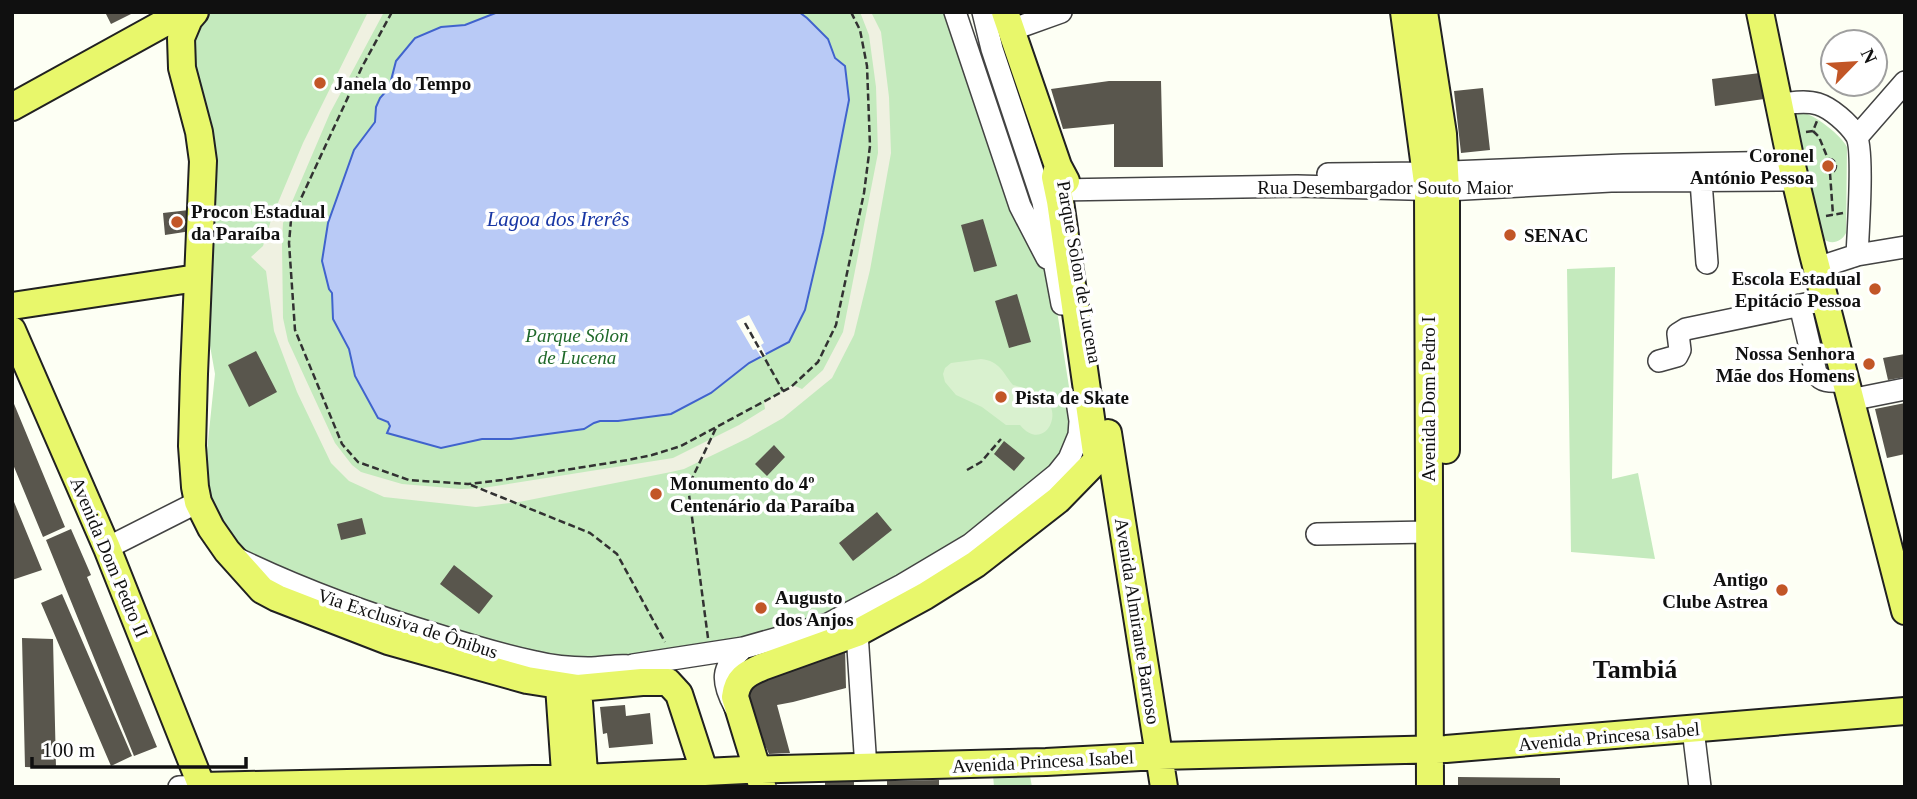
<svg xmlns="http://www.w3.org/2000/svg" width="1917" height="799" font-family="Georgia,serif">
<style>
.green{fill:#c4eabd}
.pitch{fill:#d9f1cf}
.plaza{fill:#eff1e1}
.water{fill:#b9caf6;stroke:#4063cd;stroke-width:2}
.pier{fill:#fdfff4}
.building{fill:#59564d}
.lines{fill:none;stroke-linecap:round;stroke-linejoin:round}
.minor-casing{stroke:#434343;stroke-width:24}
.major-casing{stroke:#212121;stroke-width:30}
.path{stroke:#323232;stroke-width:2.5;stroke-dasharray:7 3.5;stroke-linecap:butt}
.minor{stroke:#fff;stroke-width:21}
.major{stroke:#e8f76b;stroke-width:26}
.poi-dot{fill:#c25627;stroke:#fff;stroke-width:2.5}
.labels{text-anchor:middle;stroke-width:7;stroke-linejoin:round;paint-order:stroke}
.poi-label{font-size:19px;font-weight:bold;fill:#101010;stroke:#fff;text-anchor:start}
.street-label{font-size:19px;fill:#101010;stroke:#fff}
.park-label{font-size:19px;font-style:italic;fill:#20692a;stroke:#fff}
.water-label{font-size:21px;font-style:italic;fill:#1836a4;stroke:#fff}
.district-label{font-size:26px;font-weight:bold;fill:#101010;stroke:#fff}
</style>
<rect width="100%" height="100%" fill="#fdfff4"/>
<!-- green -->
<path class="green" d="M 207,12 L 946,12 L 1049,260 L 1078,444 L 974,557 L 756,657 L 743,648 L 687,668 L 565,683 L 260,585 L 214,522 L 203,489 L 215,374 L 203,306 L 217,182 L 208,123 L 191,59 L 194,33 Z
M 1800,112 C 1813,113 1842,136 1847,147 L 1846,233 C 1841,243 1830,245 1822,238 L 1794,117 Z
M 1615,267 L 1612,479 L 1638,473 L 1655,559 L 1571,552 L 1567,269 Z
M 993,775 L 1030,776 L 1032,787 L 994,787 Z"/>
<!-- pitch -->
<path class="pitch" d="M 981,359 C 1000,361 1003,373 1013,385 C 1021,387 1038,393 1044,398 C 1065,414 1043,453 1020,425 L 1006,425 L 982,407 L 956,395 L 945,382 L 943,374 L 945,368 L 951,363 Z"/>
<!-- plaza -->
<path class="plaza" d="M 368,12 L 384,12 L 330,113 L 283,223 L 282,242 L 283,318 L 288,341 L 335,443 L 352,465 L 361,472 L 402,484 L 461,489 L 483,488 L 673,458 L 739,425 L 765,409 L 764,402 L 793,385 L 802,389 L 823,370 L 843,332 L 878,153 L 876,87 L 869,35 L 860,12 L 871,12 L 881,32 L 889,97 L 891,153 L 870,270 L 854,335 L 832,378 L 783,418 L 748,438 L 684,469 L 671,472 L 519,502 L 476,507 L 384,497 L 349,481 L 331,463 L 297,392 L 274,331 L 266,271 L 251,257 L 263,246 L 272,217 L 303,143 Z"/>
<!-- water -->
<path class="water" d="M 498,12 L 799,12 L 807,18 L 828,39 L 835,58 L 845,66 L 849,100 L 823,233 L 805,310 L 789,342 L 749,363 L 711,393 L 671,414 L 618,421 L 600,421 L 594,423 L 584,429 L 511,439 L 482,439 L 441,448 L 387,433 L 390,426 L 388,422 L 378,418 L 355,376 L 349,349 L 333,319 L 332,293 L 329,289 L 322,261 L 328,223 L 354,150 L 375,122 L 376,107 L 380,98 L 389,88 L 396,61 L 415,38 L 441,27 L 465,25 Z"/>
<!-- pier -->
<path class="pier" d="M 749,315 L 764,343 L 761,345 L 766,355 L 761,357 L 756,349 L 753,350 L 736,321 Z"/>
<!-- building -->
<path class="building" d="M 105,12 L 135,12 L 111,24 Z
M 1760,73 L 1764,99 L 1715,106 L 1712,79 Z
M 1109,81 L 1161,81 L 1163,167 L 1114,167 L 1114,124 L 1063,129 L 1051,89 Z
M 1483,88 L 1490,150 L 1461,153 L 1454,91 Z
M 189,210 L 191,231 L 165,235 L 163,213 Z
M 983,219 L 997,266 L 974,272 L 961,225 Z
M 1017,294 L 1031,342 L 1009,348 L 995,301 Z
M 256,351 L 277,392 L 249,407 L 228,365 Z
M 1905,354 L 1905,377 L 1888,380 L 1883,358 Z
M 12,399 L 65,527 L 43,537 L 12,462 Z
M 1905,403 L 1905,454 L 1887,458 L 1875,409 Z
M 1004,441 L 1025,458 L 1014,471 L 994,454 Z
M 774,445 L 785,457 L 767,476 L 755,464 Z
M 12,497 L 42,570 L 12,580 Z
M 877,512 L 892,530 L 853,561 L 839,543 Z
M 362,518 L 366,534 L 341,540 L 337,524 Z
M 71,529 L 91,575 L 87,577 L 157,747 L 134,756 L 46,540 Z
M 454,565 L 493,596 L 479,614 L 440,584 Z
M 62,594 L 132,756 L 111,766 L 41,603 Z
M 22,638 L 53,639 L 56,768 L 25,767 Z
M 845,647 L 846,688 L 793,702 L 777,705 L 790,753 L 769,754 L 742,694 L 761,675 Z
M 625,705 L 626,716 L 650,713 L 653,744 L 609,748 L 607,733 L 603,734 L 600,707 Z
M 825,777 L 854,777 L 854,787 L 825,787 Z
M 1458,777 L 1560,778 L 1560,787 L 1458,787 Z
M 939,780 L 939,787 L 887,787 L 887,781 Z"/>
<g class="lines">
<!-- minor casing -->
<g class="minor-casing">
<path id="minor" d="M 955,12 L 1020,206 L 1047,258
M 983,12 L 992,49 L 1043,202 L 1062,304
M 1011,30 L 1061,12
M 1779,104 C 1792,103 1806,100 1818,104 C 1831,108 1848,123 1856,135 C 1864,148 1858,235 1857,255
M 1857,137 L 1905,82
M 1328,174 L 1426,173 L 1624,165 L 1791,162
M 1701,181 L 1707,263
M 1058,190 L 1297,186 L 1446,190 L 1611,181 L 1795,180
M 1817,268 L 1857,255 L 1905,247
M 1800,305 L 1816,373 C 1823,384 1834,381 1846,381
M 1659,361 L 1677,356 L 1680,350 L 1678,334 L 1686,329 L 1825,300
M 1850,400 L 1905,389
M 1317,534 L 1429,532
M 107,548 L 198,502
M 236,558 C 302,590 371,615 441,636 C 472,646 503,655 535,662 C 551,666 571,668 588,668 C 610,668 625,661 646,671
M 857,633 L 866,768
M 633,665 L 743,648 L 828,624 L 902,585 L 971,544 L 1057,474 L 1069,459 L 1079,435 L 1080,421 L 1077,401
M 735,707 C 721,681 721,668 743,648
M 1693,729 L 1700,787
M 179,787 L 202,786"/>
</g>
<!-- major casing -->
<g class="major-casing">
<path id="major" d="M 195,12 L 189,19 L 181,38 L 182,68 L 199,132 L 203,161 L 194,374 L 192,446 L 195,487 L 198,502 L 211,528 L 227,551 L 262,590 L 277,598 L 388,641 L 527,680 L 578,688 L 642,682 L 668,682 L 679,694 L 709,786
M 1005,12 L 1058,166 L 1066,181
M 1404,12 L 1428,190 L 1430,787
M 1424,12 L 1443,134 L 1446,190 L 1446,450
M 1760,12 L 1791,162 L 1812,250 L 1905,611
M 12,107 L 184,12
M 12,306 L 197,278
M 12,330 L 107,548 L 202,787
M 1108,433 L 1164,787
M 559,686 L 566,787
M 578,688 L 585,787
M 762,785 L 735,697 C 737,679 746,674 762,667 L 857,633 L 925,596 L 976,564 L 1058,500 L 1097,460 L 1060,201 L 1055,177 L 1058,166
M 202,786 L 584,778 L 745,770 L 1046,762 L 1159,756 L 1446,749 L 1905,711"/>
</g>
<!-- path -->
<path class="path" d="M 392,12 L 362,67 L 291,220 L 289,243 L 295,330 L 342,444 L 358,462 L 409,480 L 468,484 L 502,480 L 628,460 L 652,455 L 681,446 L 791,387 L 818,362 L 836,325 L 864,193 L 870,146 L 867,66 L 860,30 L 851,12
M 1813,131 L 1819,137 L 1828,159
M 1806,132 L 1813,131 L 1817,121
M1822 166a7 7 0 1 1 14 0a7 7 0 1 1-14 0Z
M 1830,173 L 1833,215
M 1826,216 L 1843,213
M 745,323 L 783,391
M 967,470 L 981,462 L 1001,439
M 471,485 L 590,533 L 617,554 L 665,642
M 708,638 L 688,487 L 716,428"/>
<!-- minor -->
<use href="#minor" class="minor"/>
<!-- major -->
<use href="#major" class="major"/>
</g>
<!-- markers -->
<g class="poi-dot">
<circle cx="320" cy="83" r="7"/>
<circle cx="1828" cy="166" r="7"/>
<circle cx="177" cy="222" r="7"/>
<circle cx="1510" cy="235" r="7"/>
<circle cx="1875" cy="289" r="7"/>
<circle cx="1869" cy="364" r="7"/>
<circle cx="1001" cy="397" r="7"/>
<circle cx="656" cy="494" r="7"/>
<circle cx="1782" cy="590" r="7"/>
<circle cx="761" cy="608" r="7"/>
</g>
<g class="labels">
<!-- poi labels -->
<g class="poi-label">
<text x="334" y="90">Janela do Tempo</text>
<text x="1814" y="162" text-anchor="end">Coronel<tspan x="1814" dy="22">António Pessoa</tspan></text>
<text x="191" y="218">Procon Estadual<tspan x="191" dy="22">da Paraíba</tspan></text>
<text x="1524" y="242">SENAC</text>
<text x="1861" y="285" text-anchor="end">Escola Estadual<tspan x="1861" dy="22">Epitácio Pessoa</tspan></text>
<text x="1855" y="360" text-anchor="end">Nossa Senhora<tspan x="1855" dy="22">Mãe dos Homens</tspan></text>
<text x="1015" y="404">Pista de Skate</text>
<text x="670" y="490">Monumento do 4º<tspan x="670" dy="22">Centenário da Paraíba</tspan></text>
<text x="1768" y="586" text-anchor="end">Antigo<tspan x="1768" dy="22">Clube Astrea</tspan></text>
<text x="775" y="604">Augusto<tspan x="775" dy="22">dos Anjos</tspan></text>
</g>
<!-- street labels -->
<g class="street-label">
<text x="1385" y="194">Rua Desembargador Souto Maior</text>
<text transform="translate(1080 272) rotate(80)" y="7">Parque Solon de Lucena</text>
<text transform="translate(1428 399) rotate(-90)" y="7">Avenida Dom Pedro I</text>
<text transform="translate(110 557) rotate(67)" y="7">Avenida Dom Pedro II</text>
<text transform="translate(1138 621) rotate(81)" y="7">Avenida Almirante Barroso</text>
<text transform="translate(408 623) rotate(18)" y="7">Via Exclusiva de Ônibus</text>
<text transform="translate(1609 736) rotate(-5)" y="7">Avenida Princesa Isabel</text>
<text transform="translate(1043 761) rotate(-3)" y="7">Avenida Princesa Isabel</text>
</g>
<!-- park labels -->
<g class="park-label">
<text x="577" y="342">Parque Sólon<tspan x="577" dy="22">de Lucena</tspan></text>
</g>
<!-- water labels -->
<g class="water-label">
<text x="558" y="226">Lagoa dos Irerês</text>
</g>
<!-- district labels -->
<g class="district-label">
<text x="1635" y="678">Tambiá</text>
</g>
</g>
<!-- border -->
<rect width="1917" height="799" fill="none" stroke="#101010" stroke-width="28"/>
<!-- north arrow -->
<g transform="translate(1854 63) rotate(65)"><circle r="33" fill="#ffffff" stroke="#9f9f9f" stroke-width="2"/>
<path d="M0-5L12 26L0 18L-12 26Z" fill="#c25627"/>
<text y="-10" font-size="19" font-weight="bold" text-anchor="middle" fill="#101010">N</text>
</g>
<!-- scale -->
<path d="M32 757v10h214v-10" fill="none" stroke="#101010" stroke-width="3.5"/>
<text x="42" y="757" font-size="21" fill="#101010" stroke="#ffffff" stroke-width="5" paint-order="stroke">100 m</text>
</svg>
